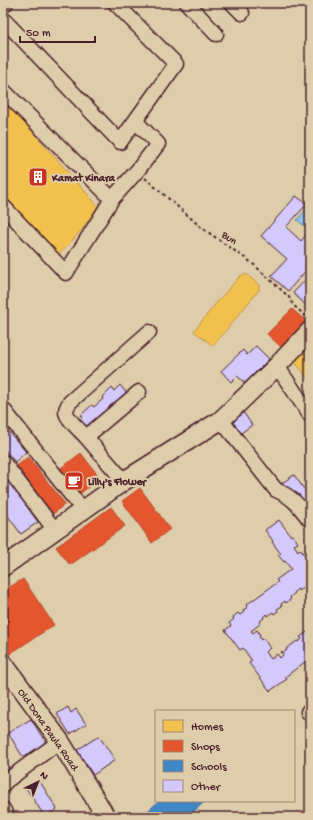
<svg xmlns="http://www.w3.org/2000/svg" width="313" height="820" font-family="'Gochi Hand',sans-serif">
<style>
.water{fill:#8ac3e9;stroke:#70819d}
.homes{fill:#f2c14e;stroke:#c09044}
.shops{fill:#e4572e;stroke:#b6462d}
.schools{fill:#3f88c5;stroke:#426897}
.building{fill:#d4c9fb;stroke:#4a1f2b}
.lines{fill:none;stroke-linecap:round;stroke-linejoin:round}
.minor-casing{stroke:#4a1f2b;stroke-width:17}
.major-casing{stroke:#4a1f2b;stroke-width:21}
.path{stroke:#4a1f2b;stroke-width:2;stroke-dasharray:3 3;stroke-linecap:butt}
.minor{stroke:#decdaa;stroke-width:14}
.major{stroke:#decdaa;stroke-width:18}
.labels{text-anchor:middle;stroke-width:4;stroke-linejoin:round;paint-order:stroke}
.poi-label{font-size:11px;font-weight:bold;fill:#4a1f2b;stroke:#decdaa;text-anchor:start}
.street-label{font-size:11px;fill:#4a1f2b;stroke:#decdaa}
</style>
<rect width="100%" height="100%" fill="#decdaa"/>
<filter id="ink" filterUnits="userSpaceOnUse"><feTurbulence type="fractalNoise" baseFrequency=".025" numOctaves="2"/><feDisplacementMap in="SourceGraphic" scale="8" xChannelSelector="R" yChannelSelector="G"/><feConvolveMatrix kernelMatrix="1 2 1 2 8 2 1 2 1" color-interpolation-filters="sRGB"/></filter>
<g filter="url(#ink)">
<!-- water -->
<path class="water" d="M 308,207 L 310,209 L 310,222 L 306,227 L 297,220 Z"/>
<!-- homes -->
<path class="homes" d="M 3,101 L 23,121 L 98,206 L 80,232 L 57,257 L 3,199 Z
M 246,274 L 259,285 L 259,290 L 213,346 L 194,331 L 218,301 L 240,276 Z
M 310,348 L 310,381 L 294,361 Z"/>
<!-- shops -->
<path class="shops" d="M 292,309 L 307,322 L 282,348 L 267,334 Z
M 81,453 L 100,478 L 77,496 L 57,471 Z
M 28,457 L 65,504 L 53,514 L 17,466 Z
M 140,488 L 170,529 L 152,543 L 122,501 Z
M 111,507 L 125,526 L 70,565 L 56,547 Z
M 23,579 L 54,625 L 5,657 L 3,655 L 3,591 Z"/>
<!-- schools -->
<path class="schools" d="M 159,801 L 205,801 L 188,817 L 141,817 Z"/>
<!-- building -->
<path class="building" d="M 296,196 L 307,204 L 286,227 L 301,241 L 310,230 L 310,258 L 308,260 L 310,262 L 310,266 L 288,291 L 271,276 L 287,259 L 261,236 Z
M 310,275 L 310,305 L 308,307 L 293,293 Z
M 256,346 L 269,359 L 245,383 L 237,376 L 231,382 L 221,371 L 243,350 L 247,355 Z
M 120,385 L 128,395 L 84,432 L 76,423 L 83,417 L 81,415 L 92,405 L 94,407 L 103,399 L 102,398 L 112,388 L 114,391 Z
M 243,412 L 252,425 L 230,441 L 221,428 Z
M 3,425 L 26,452 L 15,462 L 3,448 Z
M 3,473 L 38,522 L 21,534 L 3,509 Z
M 294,475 L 310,497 L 310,531 L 308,528 L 309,527 L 302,519 L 300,520 L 296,514 L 297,514 L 294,510 L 293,511 L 276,487 Z
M 279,520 L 291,536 L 293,535 L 298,543 L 294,545 L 298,551 L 300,549 L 310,563 L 310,581 L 308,583 L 310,587 L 306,590 L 304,588 L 299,591 L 298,589 L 294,592 L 295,593 L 290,597 L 291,599 L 286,603 L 285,601 L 281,604 L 282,606 L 277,609 L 278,611 L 274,614 L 273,612 L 268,616 L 267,614 L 263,617 L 264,618 L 260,621 L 261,623 L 251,631 L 253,633 L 257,630 L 260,635 L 259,636 L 261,640 L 263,638 L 270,648 L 266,652 L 271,659 L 277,654 L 280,658 L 283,655 L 281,652 L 282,651 L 283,653 L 287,650 L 286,649 L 297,641 L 298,642 L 302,639 L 300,637 L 310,630 L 310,658 L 285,677 L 287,679 L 270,691 L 249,663 L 252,661 L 243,648 L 240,650 L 225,630 L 231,626 L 229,623 L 234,619 L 233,617 L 238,613 L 240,615 L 244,612 L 243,610 L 248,607 L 246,605 L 278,582 L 276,580 L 291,569 L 285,561 L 284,562 L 278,555 L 281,554 L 272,542 L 273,541 L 265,530 Z
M 68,707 L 71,713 L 76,709 L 86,724 L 70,734 L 57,714 Z
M 31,719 L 46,743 L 23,757 L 8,733 Z
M 99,736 L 115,760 L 93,775 L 77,750 Z
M 3,754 L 12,773 L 3,777 Z
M 39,780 L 57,809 L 45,817 L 26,788 Z"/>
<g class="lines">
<!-- minor casing -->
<g class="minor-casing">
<path id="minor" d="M 187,3 L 216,34
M 232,3 L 242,13
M 3,6 L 6,3
M 3,19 L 120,142 L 176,64 L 115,3
M 3,90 L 112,199
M 3,206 L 66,273 L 112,199 L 137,171 L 158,144 L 135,121
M 277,366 L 310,415
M 3,409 L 83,510
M 221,420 L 276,490 C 293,497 299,506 310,520
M 86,437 C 81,431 66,419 66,411 C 66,408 68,405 70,402 L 149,332
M 3,462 L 55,530
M 124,481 L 86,437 L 139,392
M 308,712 L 310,711
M 3,785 L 5,782 L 60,741
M 3,809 L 7,817"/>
</g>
<!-- major casing -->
<g class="major-casing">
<path id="major" d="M 3,567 L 124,481 L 221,420 L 277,366 L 310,331
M 3,663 L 60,741 L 106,817"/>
</g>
<!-- path -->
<path class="path" d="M 145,178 L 202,228 L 252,263 L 289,297 L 293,305 L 308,318"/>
<!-- minor -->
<use href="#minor" class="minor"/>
<!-- major -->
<use href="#major" class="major"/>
</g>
</g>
<!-- icons -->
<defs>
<g id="building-square" transform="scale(1)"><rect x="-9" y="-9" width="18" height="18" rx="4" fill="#c8321e" stroke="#decdaa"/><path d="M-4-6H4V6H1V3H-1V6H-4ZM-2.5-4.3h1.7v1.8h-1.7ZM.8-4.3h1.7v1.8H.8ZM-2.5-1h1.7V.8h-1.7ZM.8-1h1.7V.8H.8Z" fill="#fff"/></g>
<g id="cafe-square" transform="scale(1)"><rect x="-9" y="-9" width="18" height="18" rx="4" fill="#c8321e" stroke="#decdaa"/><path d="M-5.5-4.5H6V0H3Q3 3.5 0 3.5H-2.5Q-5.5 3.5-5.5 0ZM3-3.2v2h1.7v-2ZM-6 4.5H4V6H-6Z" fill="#fff"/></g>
</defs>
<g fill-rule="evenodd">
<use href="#building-square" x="38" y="177"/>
<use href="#cafe-square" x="74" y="481"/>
</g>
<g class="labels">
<!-- poi labels -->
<g class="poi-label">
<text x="52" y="181">Kamat Kinara</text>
<text x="88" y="485">Lilly's Flower</text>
</g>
<!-- street labels -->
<g class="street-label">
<text transform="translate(230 237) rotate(35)" y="4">Bun</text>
<text transform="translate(49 729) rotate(55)" y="4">Old Dona Paula Road</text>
</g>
</g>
<!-- margin -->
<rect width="313" height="820" fill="none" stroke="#decdaa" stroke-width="16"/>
<rect x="8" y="8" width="297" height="804" fill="none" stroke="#4a1f2b" stroke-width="1.5" filter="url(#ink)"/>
<!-- legend -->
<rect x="155" y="710" width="140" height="92" fill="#decdaa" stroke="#a38777"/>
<rect x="163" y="720" width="20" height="12" fill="#f2c14e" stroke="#a38777"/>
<text x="191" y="730" font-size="12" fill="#4a1f2b">Homes</text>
<rect x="163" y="740" width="20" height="12" fill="#e4572e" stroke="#a38777"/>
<text x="191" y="750" font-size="12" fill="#4a1f2b">Shops</text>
<rect x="163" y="760" width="20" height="12" fill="#3f88c5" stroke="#a38777"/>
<text x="191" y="770" font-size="12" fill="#4a1f2b">Schools</text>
<rect x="163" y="780" width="20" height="12" fill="#d4c9fb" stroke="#a38777"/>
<text x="191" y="790" font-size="12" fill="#4a1f2b">Other</text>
<!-- north arrow -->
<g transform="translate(38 782) rotate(43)" stroke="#decdaa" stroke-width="3" paint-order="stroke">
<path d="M0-3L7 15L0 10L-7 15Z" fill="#4a1f2b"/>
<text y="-6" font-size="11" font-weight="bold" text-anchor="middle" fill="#4a1f2b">N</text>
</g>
<!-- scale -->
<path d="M20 36v6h75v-6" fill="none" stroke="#4a1f2b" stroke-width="2"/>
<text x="26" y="36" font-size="12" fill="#4a1f2b" stroke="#decdaa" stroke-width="3" paint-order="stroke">50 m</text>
</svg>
